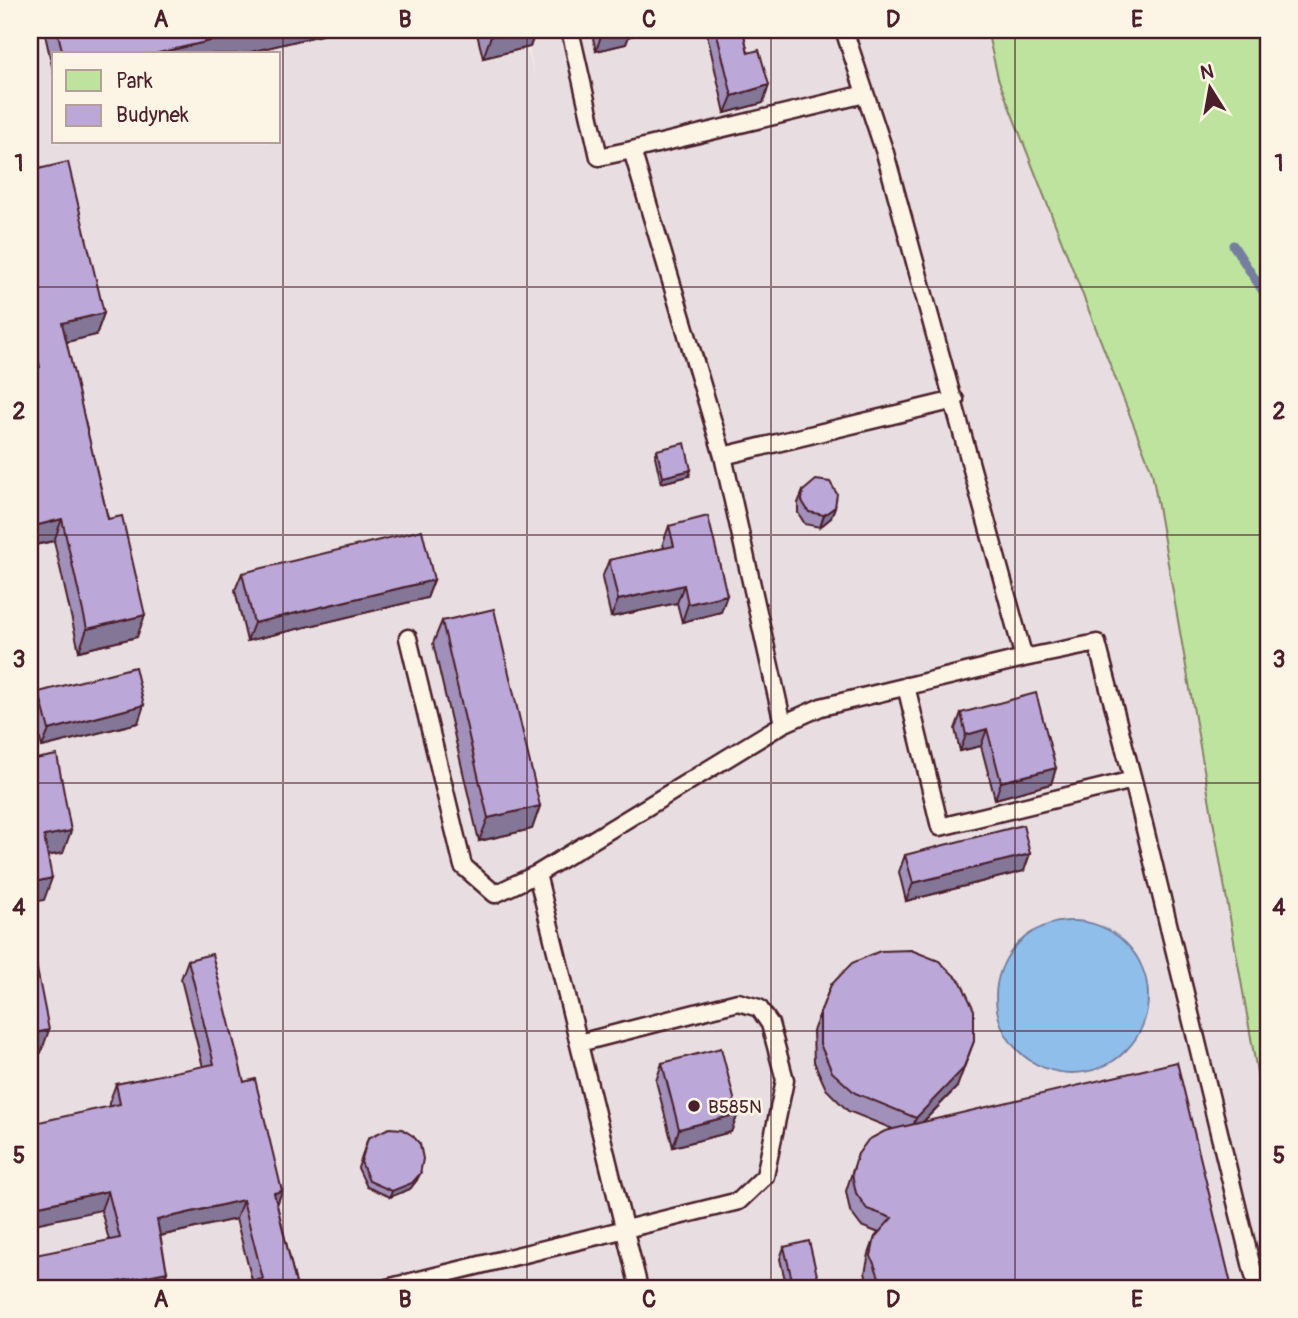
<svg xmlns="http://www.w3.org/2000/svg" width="1298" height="1318" font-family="Pangolin,sans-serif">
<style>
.built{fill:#e8dee1;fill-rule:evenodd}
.green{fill:#bde39e;stroke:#848164;stroke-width:2}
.water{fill:#90beea;stroke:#747e9e;stroke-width:2}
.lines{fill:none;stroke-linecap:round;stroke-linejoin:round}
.stream{stroke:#747e9e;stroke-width:9}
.lane-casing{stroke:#4a1f2b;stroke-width:21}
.lane{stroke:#fcf5e5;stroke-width:16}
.wall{fill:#a190ba;stroke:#4a1f2b;stroke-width:2}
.shaded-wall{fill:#837697;stroke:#4a1f2b;stroke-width:2}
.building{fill:#bba8d8;stroke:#4a1f2b;stroke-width:2}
.grid{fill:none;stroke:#4a1f2b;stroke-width:2;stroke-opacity:0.55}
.poi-dot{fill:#4a1f2b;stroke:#fcf5e5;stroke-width:2.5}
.labels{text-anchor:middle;stroke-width:5;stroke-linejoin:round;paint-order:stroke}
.poi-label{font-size:19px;fill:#4a1f2b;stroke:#fcf5e5;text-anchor:start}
.neatline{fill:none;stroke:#4a1f2b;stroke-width:2.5}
.grid-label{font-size:23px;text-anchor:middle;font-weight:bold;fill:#4a1f2b}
</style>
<rect width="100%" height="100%" fill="#fcf5e5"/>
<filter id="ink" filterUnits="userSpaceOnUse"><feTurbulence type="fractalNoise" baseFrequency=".0143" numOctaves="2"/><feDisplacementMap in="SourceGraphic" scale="14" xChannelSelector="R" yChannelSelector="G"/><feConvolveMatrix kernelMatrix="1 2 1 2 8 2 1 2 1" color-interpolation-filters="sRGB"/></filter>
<g filter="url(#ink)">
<!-- built -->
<path class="built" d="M 30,30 L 523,30 L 535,79 L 525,30 L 987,30 L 998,78 L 1152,472 L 1268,1135 L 1268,1288 L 30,1288 ZM 54,54 L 278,54 L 278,142 L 54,142 Z"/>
<!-- green -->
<path class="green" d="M 987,30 L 1268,30 L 1268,1135 L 1152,472 L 998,78 Z"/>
<!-- water -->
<path class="water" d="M996 997a76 76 0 1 1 152 0a76 76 0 1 1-152 0Z"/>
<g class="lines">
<!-- stream -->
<path class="stream" d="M 1233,245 L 1268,299"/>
<!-- lane casing -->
<g class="lane-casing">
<path id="lane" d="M 570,30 L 599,157 L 632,150
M 723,456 L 955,400
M 408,638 L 463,866 L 495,894 L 537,874 L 783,724 L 821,707 L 1024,658 L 885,153 L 844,30
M 906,686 L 940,827 L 1133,780 L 1097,643 L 1024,658
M 783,724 L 723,456 L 632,150 L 865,94
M 1133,780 L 1257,1288
M 537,874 L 639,1288
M 387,1288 L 739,1201 L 765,1176 L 785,1080 L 770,1024 L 759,1008 L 738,1002 L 579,1043"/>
</g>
<!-- lane -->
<use href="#lane" class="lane"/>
</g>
<!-- wall -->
<path class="wall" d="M 44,30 L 331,30 L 330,33 L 242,54 L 54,54 L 54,75 Z
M 476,30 L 536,30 L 530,47 L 483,58 Z
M 591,30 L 656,30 L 629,36 L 626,44 L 596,51 Z
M 706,30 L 743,30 L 748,53 L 769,85 L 763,103 L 725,113 Z
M 30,171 L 104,313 L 96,335 L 66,342 L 108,519 L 137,637 L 79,651 L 54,541 L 30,546 Z
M 657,450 L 689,476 L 661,483 L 655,456 Z
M 803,491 L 831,518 L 820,527 L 805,524 L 798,513 L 798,503 Z
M 669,526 L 727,595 L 721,612 L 682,622 L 677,603 L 611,617 L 602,578 L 609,560 L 664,548 L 663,543 Z
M 242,573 L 434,580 L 427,598 L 247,641 L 235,590 Z
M 442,621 L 540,806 L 532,829 L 479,841 L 433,643 Z
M 39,692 L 138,723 L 42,747 L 32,709 Z
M 961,713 L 1056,768 L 1051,784 L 995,799 L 981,746 L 960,751 L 955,729 Z
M 905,855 L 1024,871 L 906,901 L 899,872 Z
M 188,960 L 244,1082 L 282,1191 L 277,1205 L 297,1288 L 252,1280 L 236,1219 L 160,1236 L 167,1272 L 161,1288 L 30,1288 L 109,1240 L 101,1210 L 109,1103 L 116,1084 L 203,1067 L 181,979 Z
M 831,985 L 957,1087 L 923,1122 L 1232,1288 L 870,1288 L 865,1273 L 869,1254 L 875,1237 L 879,1233 L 861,1226 L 850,1211 L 846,1191 L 858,1154 L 893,1129 L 848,1111 L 826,1089 L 814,1062 L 813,1031 Z
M 662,1063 L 738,1114 L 731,1132 L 673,1147 L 656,1081 Z
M 368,1138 L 417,1180 L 410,1189 L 390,1197 L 367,1187 L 358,1168 Z
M 784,1247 L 820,1288 L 787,1288 L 780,1259 Z"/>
<!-- shaded-wall -->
<path class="shaded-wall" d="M 257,30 L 331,30 L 330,33 L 242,54 L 154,54 Z
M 515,30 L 536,30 L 530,47 L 483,58 L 491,36 Z
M 617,30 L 656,30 L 629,36 L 626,44 L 596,51 L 602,33 Z
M 769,85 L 763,103 L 725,113 L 732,96 Z
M 104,313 L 96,335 L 54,345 L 62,323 Z
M 691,470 L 689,476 L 661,483 L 663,477 Z
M 835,507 L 831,518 L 820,527 L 824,515 Z
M 62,519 L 54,541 L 30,546 L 30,527 Z
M 434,580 L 427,598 L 247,641 L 254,623 Z
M 684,585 L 677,603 L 611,617 L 618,600 Z
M 727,595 L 721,612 L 682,622 L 688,604 Z
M 145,615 L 137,637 L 79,651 L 87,629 Z
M 144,705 L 138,723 L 42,747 L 49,730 Z
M 987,729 L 981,746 L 960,751 L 966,735 Z
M 1056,768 L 1051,784 L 995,799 L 1001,782 Z
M 540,806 L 532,829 L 479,841 L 488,818 Z
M 71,831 L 63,853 L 36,858 L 44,836 Z
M 1030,854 L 1024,871 L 906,901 L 913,883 Z
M 52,878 L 44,900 L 30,903 L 30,883 Z
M 49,1030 L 41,1053 L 30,1056 L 30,1034 Z
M 974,1041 L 957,1087 L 910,1135 L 916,1118 Z
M 738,1114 L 731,1132 L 673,1147 L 679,1129 Z
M 420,1174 L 417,1180 L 410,1189 L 390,1197 L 392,1191 Z
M 108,1191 L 101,1210 L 30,1225 L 30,1208 Z
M 282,1191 L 275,1209 L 274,1193 Z
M 243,1200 L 236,1219 L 150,1238 L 157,1220 Z
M 167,1272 L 161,1288 L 87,1288 Z"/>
<!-- building -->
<path class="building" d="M 57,30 L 257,30 L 154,54 L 63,54 Z
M 490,30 L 515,30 L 491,36 Z
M 601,30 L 617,30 L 602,33 Z
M 716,30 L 743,30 L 748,53 L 759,50 L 769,85 L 732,96 Z
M 68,162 L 104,313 L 62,323 L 108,519 L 122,516 L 145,615 L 87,629 L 62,519 L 30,527 L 30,370 L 40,367 L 30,326 L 30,171 Z
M 685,443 L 691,470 L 663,477 L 657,450 Z
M 816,480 L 830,482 L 837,494 L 835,507 L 824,515 L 809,512 L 802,501 L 803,491 Z
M 708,516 L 727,595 L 688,604 L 684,585 L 618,600 L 609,560 L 674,546 L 669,526 Z
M 422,530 L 434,580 L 254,623 L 242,573 Z
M 494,609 L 540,806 L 488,818 L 442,621 Z
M 135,667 L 144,705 L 49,730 L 39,692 Z
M 1036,693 L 1056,768 L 1001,782 L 987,729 L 966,735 L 961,713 Z
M 57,755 L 71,831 L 44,836 L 52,878 L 30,883 L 30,760 Z
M 1023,825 L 1030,854 L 913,883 L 905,855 Z
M 30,949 L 33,949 L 49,1030 L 30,1034 Z
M 911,950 L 939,961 L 961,982 L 974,1010 L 974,1041 L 963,1069 L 916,1118 L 855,1093 L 832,1072 L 820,1044 L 820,1013 L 831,985 L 852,963 L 880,951 Z
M 212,954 L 244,1082 L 255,1079 L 282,1191 L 274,1193 L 297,1288 L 200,1288 L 263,1279 L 243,1200 L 157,1220 L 167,1272 L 87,1288 L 30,1288 L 30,1256 L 120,1238 L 108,1191 L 30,1208 L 30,1124 L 120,1104 L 116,1084 L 214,1064 L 188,960 Z
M 721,1048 L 738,1114 L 679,1129 L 662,1063 Z
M 1177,1062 L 1232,1288 L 887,1288 L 881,1282 L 871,1256 L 875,1237 L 892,1218 L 867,1209 L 856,1193 L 852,1174 L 858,1154 L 868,1140 L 885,1131 Z
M 389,1128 L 402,1129 L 413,1136 L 420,1144 L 423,1159 L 420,1174 L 412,1183 L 392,1191 L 369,1181 L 361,1162 L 368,1138 Z
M 809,1241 L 820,1288 L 794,1288 L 784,1247 Z"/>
</g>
<!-- grid -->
<path class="grid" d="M 283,30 L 283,1288M 527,30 L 527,1288M 771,30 L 771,1288M 1015,30 L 1015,1288M 30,287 L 1268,287M 30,535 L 1268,535M 30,783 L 1268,783M 30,1031 L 1268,1031"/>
<!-- markers -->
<circle class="poi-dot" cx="694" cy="1106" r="7"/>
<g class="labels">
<!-- poi labels -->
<g class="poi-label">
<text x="708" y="1113">B585N</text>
</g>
</g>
<!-- margin -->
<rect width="1298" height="1318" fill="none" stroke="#fcf5e5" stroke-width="77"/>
<!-- legend -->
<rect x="52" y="52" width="228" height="91" fill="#fcf5e5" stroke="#b59f9b" stroke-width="2"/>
<rect x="66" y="70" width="35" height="21" fill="#bde39e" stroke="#b59f9b" stroke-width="2"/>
<text x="116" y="88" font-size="21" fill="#4a1f2b">Park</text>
<rect x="66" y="105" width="35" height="21" fill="#bba8d8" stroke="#b59f9b" stroke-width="2"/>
<text x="116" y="122" font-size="21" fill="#4a1f2b">Budynek</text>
<!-- north arrow -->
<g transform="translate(1210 88) rotate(349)" stroke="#fcf5e5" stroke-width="5" paint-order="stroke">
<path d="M0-5L12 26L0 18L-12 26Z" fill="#4a1f2b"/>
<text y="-10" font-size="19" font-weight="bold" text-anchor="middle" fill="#4a1f2b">N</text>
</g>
<rect x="38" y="38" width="1222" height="1242" class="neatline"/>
<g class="grid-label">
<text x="161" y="27">A</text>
<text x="405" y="27">B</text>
<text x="649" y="27">C</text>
<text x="893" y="27">D</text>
<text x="1137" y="27">E</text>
<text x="19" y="171">1</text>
<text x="1279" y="171">1</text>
<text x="19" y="419">2</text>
<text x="1279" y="419">2</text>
<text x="19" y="667">3</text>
<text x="1279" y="667">3</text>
<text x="19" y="915">4</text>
<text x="1279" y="915">4</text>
<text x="19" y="1163">5</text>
<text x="1279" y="1163">5</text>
<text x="161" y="1307">A</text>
<text x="405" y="1307">B</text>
<text x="649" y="1307">C</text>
<text x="893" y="1307">D</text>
<text x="1137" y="1307">E</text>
</g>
</svg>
